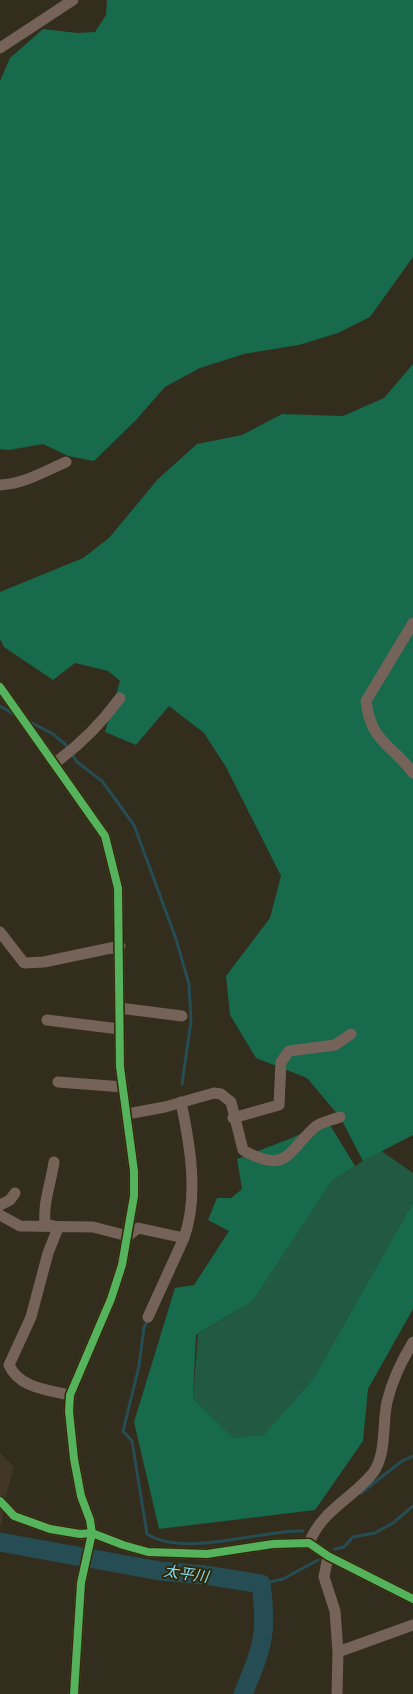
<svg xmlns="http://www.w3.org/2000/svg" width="413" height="1694" font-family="'Titillium Web','Noto Sans JP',sans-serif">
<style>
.education{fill:#423628}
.green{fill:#225942}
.forest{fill:#176a4c}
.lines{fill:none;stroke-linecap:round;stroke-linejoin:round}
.stream{stroke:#274d54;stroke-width:3}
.river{stroke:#274d54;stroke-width:19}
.minor{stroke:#756359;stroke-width:11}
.cycleway-casing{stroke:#302809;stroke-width:11}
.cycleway{stroke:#56b35d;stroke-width:8}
.labels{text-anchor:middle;stroke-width:4;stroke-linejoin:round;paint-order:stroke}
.water-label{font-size:15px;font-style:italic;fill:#84dff5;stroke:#302809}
</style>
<rect width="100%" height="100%" fill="#322d1c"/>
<!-- education -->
<path class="education" d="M 0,1453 L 14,1467 L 3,1506 L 2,1525 L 0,1524 Z"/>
<!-- green -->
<path class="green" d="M 380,1150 L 413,1173 L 413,1202 L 313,1379 L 264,1436 L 234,1438 L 193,1398 L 198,1334 L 253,1301 L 332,1181 Z"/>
<!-- forest -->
<path class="forest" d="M 107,0 L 413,0 L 413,257 L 370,317 L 338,333 L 299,345 L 244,354 L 200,368 L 165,387 L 135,421 L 94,461 L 68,456 L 43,444 L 9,450 L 0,449 L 0,81 L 10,58 L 43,29 L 77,33 L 95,32 L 106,15 Z
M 413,364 L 413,1135 L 363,1161 L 340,1117 L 307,1078 L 256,1058 L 230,1015 L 226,976 L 270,918 L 281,876 L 226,767 L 204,733 L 169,706 L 136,745 L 105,732 L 120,681 L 108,671 L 75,663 L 53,680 L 4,647 L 0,639 L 0,592 L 83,558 L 109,538 L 158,479 L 197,444 L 242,435 L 282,414 L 343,416 L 384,398 Z
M 327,1120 L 355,1166 L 332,1181 L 253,1301 L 196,1335 L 193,1398 L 234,1438 L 264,1435 L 313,1379 L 413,1202 L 413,1309 L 368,1389 L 363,1441 L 315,1510 L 159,1529 L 134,1422 L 175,1288 L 194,1285 L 229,1231 L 208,1220 L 217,1198 L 231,1198 L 242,1189 L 237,1159 L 292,1138 Z"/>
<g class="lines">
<!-- stream -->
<path class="stream" d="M 0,706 L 15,715
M 30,722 L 53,734 L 66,745 L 77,762 L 102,781 L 134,825 L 176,939 L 189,984 L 191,1021 L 182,1084
M 148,1320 L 144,1327 L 139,1366 L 123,1431 L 132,1441 L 147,1534 C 186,1558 258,1530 303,1531
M 361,1493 L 402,1461 L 413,1456
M 335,1549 L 344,1547 L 353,1537 L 375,1533 L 393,1523 L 413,1506
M 261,1584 L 283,1579 L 318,1560"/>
<!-- river -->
<path class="river" d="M 0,1542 L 160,1571 L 205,1575 L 261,1584 C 268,1635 262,1648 243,1694"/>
<!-- minor -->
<path class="minor" d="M 0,48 L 73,0
M 0,485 C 24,484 45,471 66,462
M 413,623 L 366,701 C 371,743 392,744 413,773
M 0,687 L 105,836 L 118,888 L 120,1067 L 134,1171 L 134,1196 L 122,1265 L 111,1299 L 70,1395 L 69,1411 L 74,1459 L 81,1496 L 90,1520 L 92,1533 L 81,1583 L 74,1694
M 55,763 C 81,744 101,724 120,698
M 0,932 L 24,963 L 44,962 L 120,946
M 119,1008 L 182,1016
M 47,1020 L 119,1029
M 58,1082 L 123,1087
M 127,1114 L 165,1107 L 214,1093 L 221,1094 L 231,1102 L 243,1150 C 287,1175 287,1152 315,1127 C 321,1122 332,1120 340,1117
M 233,1118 L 279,1105 L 281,1062 L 289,1051 L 335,1045 L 351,1034
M 54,1162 C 51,1183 43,1202 45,1223 L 58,1228 L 48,1253 L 31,1317 L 9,1365 C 19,1388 48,1390 70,1395
M 0,1205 L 10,1200 L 15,1193
M 0,1215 L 20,1226 L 93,1227 L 128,1236 L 138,1228 L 184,1238 C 199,1196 190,1145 181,1102
M 148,1317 L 184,1238
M 0,1501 L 14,1516 L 50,1529 L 80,1534 L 92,1533 L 123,1545 L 148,1552 L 207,1554 L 273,1544 L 309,1543 L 328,1556 L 413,1599
M 309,1543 C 322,1510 353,1498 373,1473 C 387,1454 382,1424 387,1402 C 392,1381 402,1360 413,1342
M 328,1556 L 324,1577 L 335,1611 L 338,1652 L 337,1694
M 338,1652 L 413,1625"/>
<!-- cycleway casing -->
<g class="cycleway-casing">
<path id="cycleway" d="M 0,687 L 105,836 L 118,888 L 120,1067 L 134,1171 L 134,1196 L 122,1265 L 111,1299 L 70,1395 L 69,1411 L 74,1459 L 81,1496 L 90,1520 L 92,1533 L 81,1583 L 74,1694
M 0,1501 L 14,1516 L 50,1529 L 80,1534 L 92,1533 L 123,1545 L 148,1552 L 207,1554 L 273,1544 L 309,1543 L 328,1556 L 413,1599"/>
</g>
<!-- cycleway -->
<use href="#cycleway" class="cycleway"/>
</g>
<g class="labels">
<!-- water labels -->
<g class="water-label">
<text transform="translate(186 1574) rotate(8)" y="5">太平川</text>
</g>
</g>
</svg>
